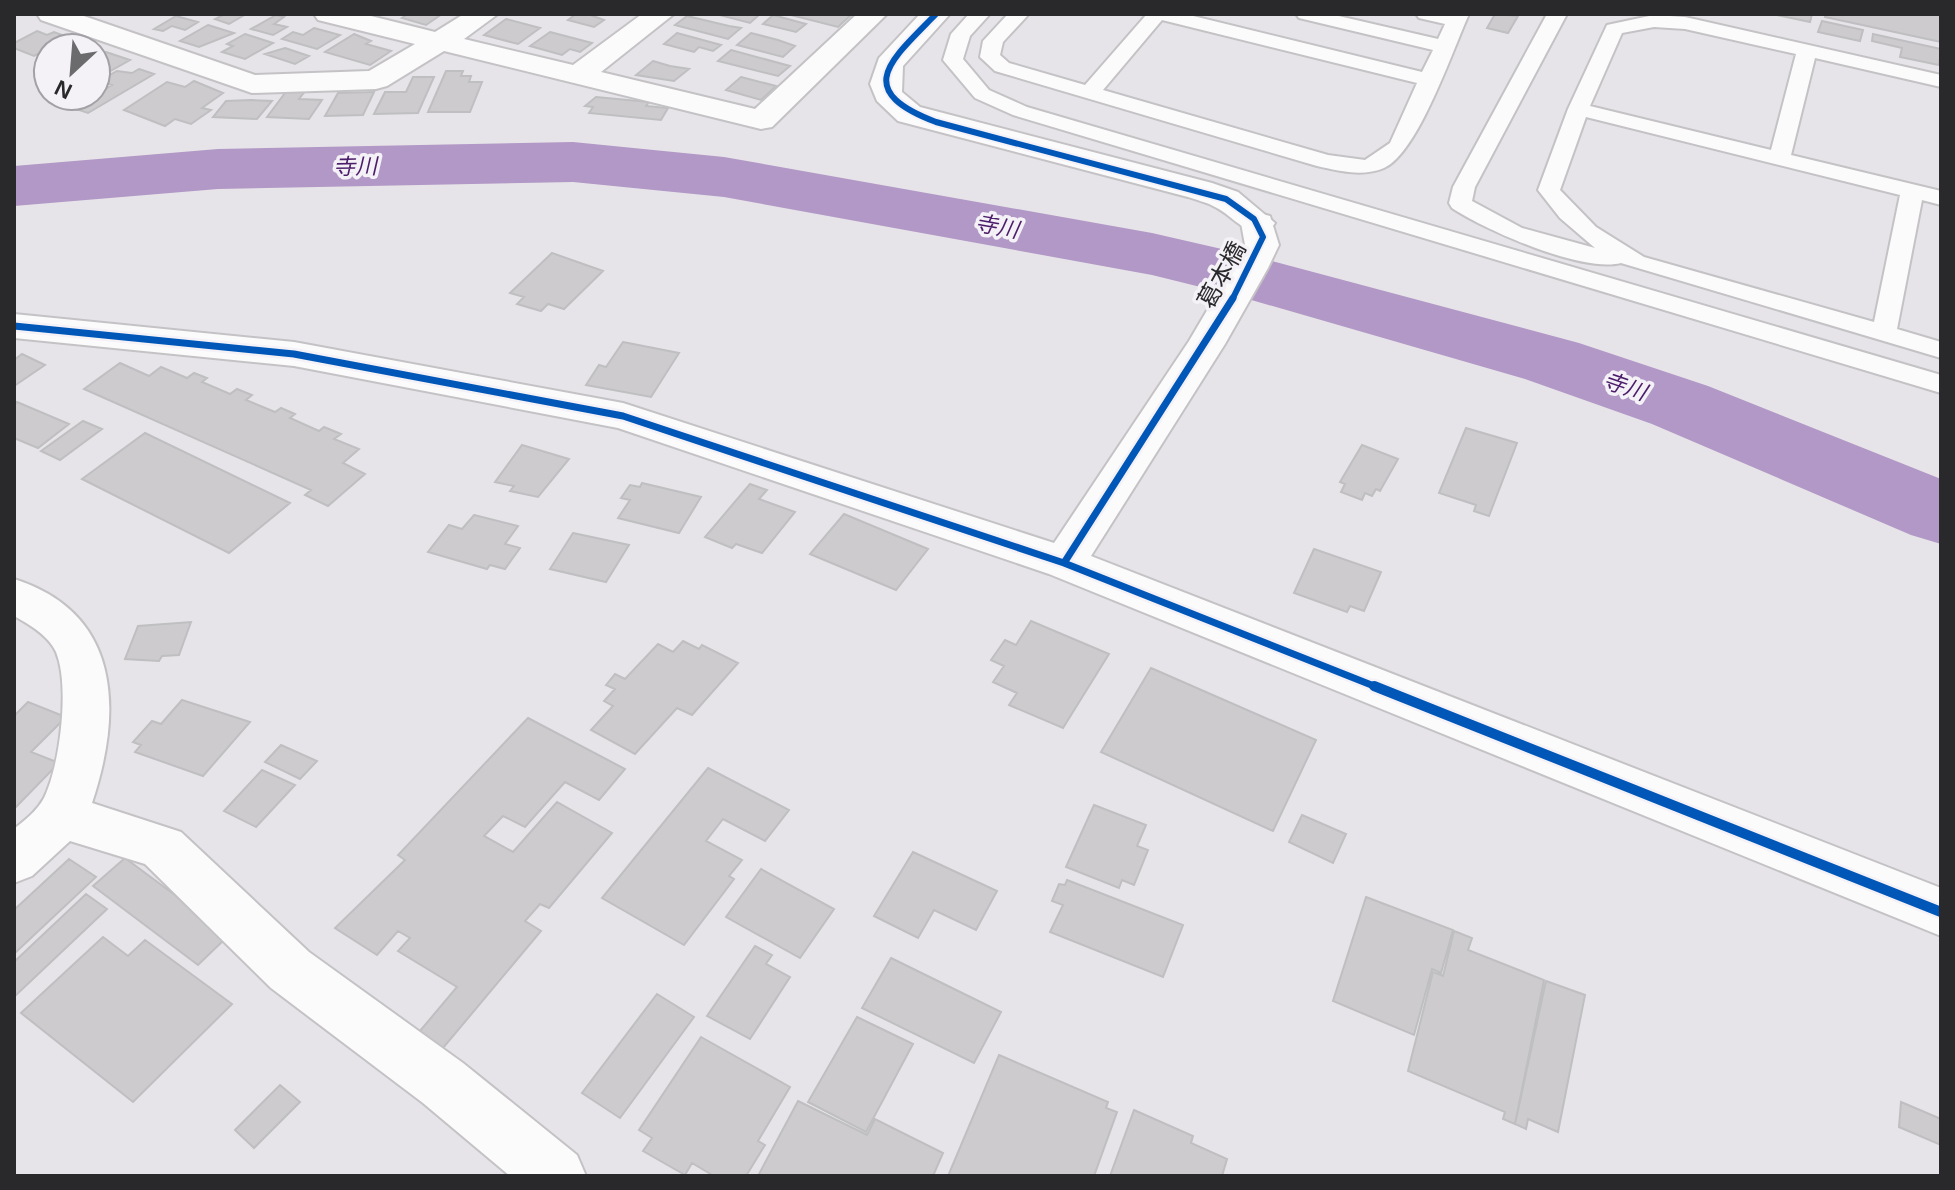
<svg xmlns="http://www.w3.org/2000/svg" width="1955" height="1190" font-family="Arial,'Noto Sans JP',sans-serif">
	<style>
		.lines { fill: none; stroke-linecap: round; stroke-linejoin: round }
		.river { fill: #b298c6; fill-rule: evenodd }
		.building { fill: #cdcbce; stroke: #bfbec0; stroke-width: 2 }
		.lane-casing { stroke: #c4c2c5; stroke-width: 4 }
		.street-casing { stroke: #c4c2c5; stroke-width: 4 }
		.secondary-casing { stroke: #c4c2c5; stroke-width: 4 }
		.lane { fill: #fbfbfc; fill-rule: evenodd }
		.street { fill: #fbfbfc; fill-rule: evenodd }
		.secondary { fill: #fbfbfc; fill-rule: evenodd }
		.cycleway-far2-casing { stroke: #f4f1f7; stroke-width: 10 }
		.cycleway-far1-casing { stroke: #f4f1f7; stroke-width: 12 }
		.cycleway-casing { stroke: #f4f1f7; stroke-width: 15 }
		.cycleway-far2 { stroke: #0057b8; stroke-width: 6 }
		.cycleway-far1 { stroke: #0057b8; stroke-width: 7 }
		.cycleway { stroke: #0057b8; stroke-width: 10 }
		.labels { text-anchor: middle; stroke-width: 7; stroke-linejoin: round; paint-order: stroke }
		.far-water-label { font-size: 22px; font-style: italic; fill: #4c1d6a; stroke: #f4f1f7 }
		.street-label { font-size: 24px; fill: #29282a; stroke: #f4f1f7 }
	</style>
	<rect width="100%" height="100%" fill="#e6e4e8"/>
	<g class="lines">
		<path class="river" d="M573,142L724,157L1152,233L1261,258L1579,343L1708,386L1941,479V544L1911,535L1652,424L1525,379L1241,297L1152,275L724,197L573,182L218,189L14,206V166L218,149Z"/>
	</g>
	<path class="building" d="M225,14H246L229,24L215,19Z
		M408,14H442L426,25L402,18Z
		M576,14H596L593,16L604,20L594,27L568,20Z
		M716,14H760L750,23Z
		M787,14H852L838,27Z
		M1495,14L1518,16L1508,33L1487,28Z
		M1772,14H1812L1810,22Z
		M1826,14H1941V42L1825,17Z
		M276,15L284,17L274,24L287,27L273,35L251,29Z
		M773,15L806,24L796,32L763,24Z
		M176,16L198,22L185,30L172,26L163,31L154,29Z
		M687,16L729,26L741,28L728,39L675,25Z
		M506,19L540,28L518,44L484,35Z
		M1822,21L1863,30L1860,41L1818,32Z
		M208,25L234,33L199,47L180,41Z
		M314,28L340,35L317,49L282,39L293,32L303,35Z
		M37,31L47,35L54,32L70,38L34,56L14,48V43Z
		M550,32L592,43L580,52L570,49L562,55L530,46Z
		M677,33L721,45L713,51L699,47L694,52L664,44Z
		M751,33L778,40L795,46L783,57L737,45Z
		M245,34L273,43L245,59L222,52L233,46L227,44Z
		M354,34L371,41L366,44L391,51L370,65L325,52Z
		M1873,34L1941,49L1939,65L1900,57L1902,48L1872,41Z
		M285,48L309,56L295,64L265,54Z
		M731,50L790,66L778,76L718,61Z
		M106,52L130,60L96,79V57Z
		M653,61L670,66L689,69L674,81L636,75Z
		M139,69L154,74L88,113L73,108L112,85L99,81L117,71L132,73Z
		M446,71H463L461,76H471L469,82H482L470,112H428Z
		M413,77H434L418,113L374,114L385,92H406Z
		M741,77L776,86L761,100L726,90Z
		M194,81L223,93L202,108L211,110L191,124L175,119L165,126L124,110L167,82L185,87Z
		M288,89L306,90L299,99L322,100L309,119L267,117Z
		M374,92L363,115L325,116L338,93Z
		M596,97L649,102L646,106L668,108L661,120L589,113L593,107L585,106Z
		M251,100L272,101L257,119L213,117L226,101Z
		M552,253L603,271L564,309L548,304L541,311L517,304L524,297L510,293Z
		M623,342L679,353L651,397L586,385L599,365L606,367Z
		M22,354L45,365L14,386V360Z
		M120,363L149,376L161,367L187,378L194,373L207,378L202,382L230,394L237,389L252,395L246,400L275,412L281,408L295,414L290,418L319,431L324,427L341,434L334,439L359,449L343,463L365,474L328,506L305,495L311,490L84,389Z
		M17,402L69,424L38,448L14,438V405Z
		M83,421L102,429L60,460L41,451Z
		M1466,428L1517,443L1489,516L1474,511L1476,505L1439,493Z
		M145,433L290,503L229,553L82,479Z
		M522,445L569,459L538,497L510,491L514,486L495,482Z
		M1362,445L1398,459L1380,491L1376,489L1372,496L1365,493L1362,500L1341,492L1345,484L1340,482Z
		M642,483L701,497L679,533L618,518L630,500L621,498L630,485L640,487Z
		M750,484L767,490L759,499L795,512L762,553L736,544L732,548L705,537Z
		M844,514L928,549L896,590L810,554Z
		M474,515L518,526L505,544L520,548L505,569L490,565L487,569L428,552L449,525L462,529Z
		M573,533L629,545L606,582L550,569Z
		M1314,549L1381,572L1364,611L1350,606L1347,612L1294,593Z
		M1031,621L1109,654L1063,728L1009,705L1017,693L993,682L1004,666L991,660L1005,640L1016,645Z
		M191,622L179,655L162,656L159,661L125,659L138,626Z
		M683,641L699,649L702,645L738,663L692,715L677,708L635,754L591,730L613,706L604,701L615,689L606,685L615,674L625,679L658,644L673,652Z
		M1151,668L1316,740L1273,831L1101,752Z
		M182,700L250,722L203,776L135,752L141,745L133,742L152,721L161,724Z
		M28,702L66,717L31,752L59,763L14,809V716Z
		M528,718L625,769L599,800L565,782L525,827L503,816L484,836L513,852L557,802L612,833L549,908L540,904L525,921L541,931L438,1054L414,1038L457,987L398,951L410,938L398,931L377,955L335,928L405,860L398,855Z
		M281,745L317,761L300,779L265,762Z
		M708,768L789,810L765,841L723,819L706,841L742,860L729,876L734,879L684,945L602,898Z
		M262,770L295,785L256,827L224,811Z
		M1094,805L1146,825L1137,846L1148,850L1134,885L1122,880L1119,888L1066,867Z
		M1302,815L1346,834L1333,863L1289,842Z
		M913,852L997,891L976,930L934,910L918,938L874,916Z
		M125,858L229,935L198,965L93,886Z
		M69,859L96,877L14,954V910Z
		M761,869L834,909L800,958L726,917Z
		M1067,880L1183,925L1163,977L1050,932L1063,905L1052,901L1059,884L1065,885Z
		M86,894L107,909L14,997V962Z
		M1366,897L1453,930L1441,973L1432,969L1414,1035L1333,1001Z
		M1454,931L1472,938L1468,950L1544,980L1515,1124L1503,1119L1505,1112L1408,1071L1433,972L1443,976Z
		M103,937L128,956L145,940L232,1004L133,1102L21,1013Z
		M755,946L772,955L766,964L790,977L750,1039L707,1016Z
		M891,958L1001,1012L974,1063L862,1008Z
		M1546,981L1585,995L1558,1132L1528,1119L1526,1129L1515,1124Z
		M657,994L694,1017L620,1118L582,1093Z
		M857,1017L913,1044L866,1132L808,1102Z
		M701,1037L790,1087L758,1141L765,1145L746,1176H714L692,1163L685,1175L643,1151L652,1138L639,1130Z
		M999,1055L1108,1102L1106,1108L1117,1112L1094,1176H948Z
		M280,1085L300,1102L254,1148L235,1130Z
		M798,1101L867,1135L875,1119L943,1153L933,1176H758Z
		M1901,1102L1941,1119V1145L1899,1127Z
		M1134,1110L1193,1136L1191,1143L1227,1159L1222,1176H1110Z"/>
	<g class="lines">
		<g class="lane-casing">
			<path id="lane" d="M969,14H990L970,36L963,59L989,90L1027,107L1941,375V393L1013,115L975,98L943,60L951,34Z
				M1008,14H1029L1003,42L1000,55L1009,63L1085,85L1147,14H1185L1422,72L1433,50L1299,18L1296,14H1330L1438,39L1445,24L1419,18L1416,14H1469C1453,49 1418,153 1384,168C1363,177 1339,171 1317,166L995,71L980,57L983,41ZM1162,20L1417,83L1390,143L1365,160L1328,155L1103,90Z
				M1547,14H1567L1475,187L1472,201L1522,228L1595,248L1560,218L1538,190L1568,109L1607,25L1654,15L1685,17L1941,75V87L1815,58L1791,155L1941,191V205L1922,200L1897,329L1941,342V358L1621,263C1582,273 1485,230 1452,208L1449,203L1453,187ZM1654,27L1685,29L1796,54L1771,150L1590,106L1622,33ZM1586,117L1900,195L1874,322L1644,257L1596,227L1560,190Z"/>
		</g>
		<g class="street-casing">
			<path id="street" d="M37,14H78L255,75L369,71L415,44L318,20L314,14H363L435,32L464,14H498L464,39L573,65L642,14H674L601,72L755,109L857,14H887L772,127L761,129L444,51L387,86L376,89L252,93L41,20Z
				M920,14H950L903,66L902,92L920,107L1212,183L1238,192L1275,223L1270,230C1243,237 1235,216 1213,206C1206,202 1196,200 1188,197L898,121L877,101L870,84L879,58Z
				M14,579C121,613 123,710 92,803L181,832L309,952L463,1063L577,1155L586,1176H510L423,1103L271,988L145,864L70,841L32,876L14,883V829C25,820 37,811 44,798C60,765 70,686 56,652C49,636 29,624 14,616Z"/>
		</g>
		<g class="secondary-casing">
			<path id="secondary" d="M1258,213L1270,216L1279,245L1268,268L1225,344L1091,556L1941,888V936L1049,574L618,428L294,366L14,338V314L294,342L623,403L1054,543L1189,341L1232,268L1245,245L1241,223L1246,216Z"/>
		</g>
		<use href="#lane" class="lane"/>
		<use href="#street" class="street"/>
		<use href="#secondary" class="secondary"/>
		<g class="cycleway-far2-casing">
			<path id="cycleway-far2" d="M936,14C890,61 852,90 936,122L1226,199L1254,219L1263,237L1232,300"/>
		</g>
		<g class="cycleway-far1-casing">
			<path id="cycleway-far1" d="M14,326L294,354L623,416L1064,563L1379,688
				M1064,563L1233,298"/>
		</g>
		<g class="cycleway-casing">
			<path id="cycleway" d="M1374,686L1941,912"/>
		</g>
		<use href="#cycleway-far2" class="cycleway-far2"/>
		<use href="#cycleway-far1" class="cycleway-far1"/>
		<use href="#cycleway" class="cycleway"/>
	</g>
	<g class="labels">
		<g class="far-water-label">
			<text transform="translate(355 166) rotate(-1)" y="8">寺川</text>
			<text transform="translate(997 226) rotate(10)" y="8">寺川</text>
			<text transform="translate(1625 386) rotate(19)" y="8">寺川</text>
		</g>
		<g class="street-label">
			<text transform="translate(1222 275) rotate(-61)" y="8">葛本橋</text>
		</g>
	</g>
	<rect width="1955" height="1190" fill="none" stroke="#29282a" stroke-width="32"/>
	<g transform="translate(72 72) rotate(206)"><circle r="38" fill="#f4f1f7" stroke="#a3a1a5" stroke-width="2"/>
	<path d="M0-6L14 30L0 20L-14 30Z" fill="#6b6a6c"/>
	<text y="-12" font-size="22" font-weight="bold" text-anchor="middle" fill="#29282a">N</text>
	</g>
</svg>
